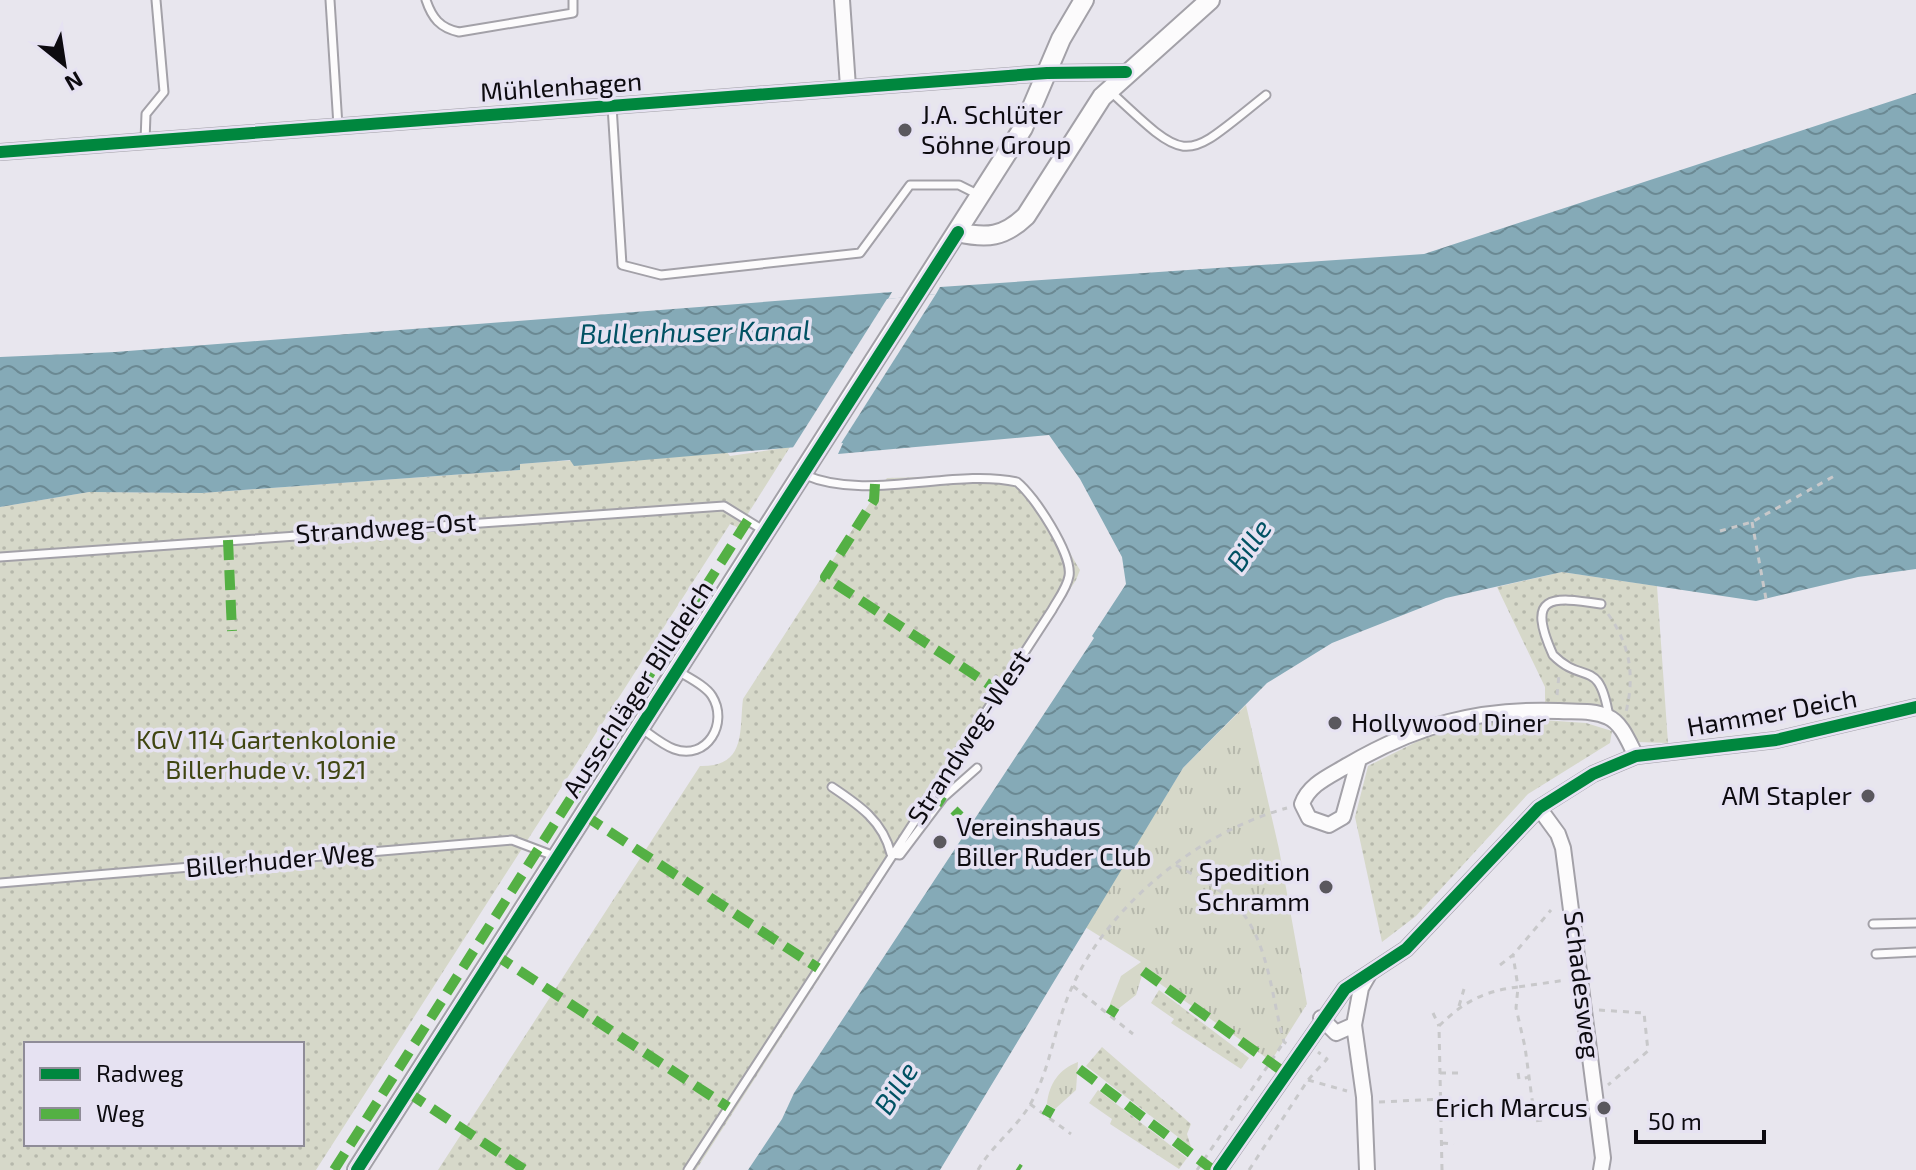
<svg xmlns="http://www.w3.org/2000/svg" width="1916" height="1170" font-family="'Exo 2',sans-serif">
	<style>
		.grass { fill: url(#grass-dots); fill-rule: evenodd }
		.park { fill: url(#park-tufts) }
		.water { fill: url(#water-waves) }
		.pier { fill: #e8e6ee }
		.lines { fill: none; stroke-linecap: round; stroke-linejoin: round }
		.service-casing { stroke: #a3a1a8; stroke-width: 11 }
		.minor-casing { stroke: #a3a1a8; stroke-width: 18 }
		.tertiary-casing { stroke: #a3a1a8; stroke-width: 22 }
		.path { stroke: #c8c8ca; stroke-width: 3; stroke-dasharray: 6 6; stroke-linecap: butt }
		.service { stroke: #fcfbfc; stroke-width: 7 }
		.minor { stroke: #fcfbfc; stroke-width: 14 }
		.tertiary { stroke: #fcfbfc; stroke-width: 18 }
		.quiet { stroke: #54b044; stroke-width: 10; stroke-dasharray: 20 10; stroke-linecap: butt }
		.cycleway-casing { stroke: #e6e2f2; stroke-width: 17 }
		.cycleway { stroke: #00873e; stroke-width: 12 }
		.poi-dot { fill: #5a585e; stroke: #e6e2f2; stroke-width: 3 }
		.labels { text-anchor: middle; stroke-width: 7; stroke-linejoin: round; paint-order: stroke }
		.street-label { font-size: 26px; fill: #0d0b10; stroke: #e6e2f2 }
		.poi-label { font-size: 26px; fill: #0d0b10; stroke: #e6e2f2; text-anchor: start }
		.park-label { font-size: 26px; fill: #404612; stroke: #e6e2f2 }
		.water-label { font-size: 28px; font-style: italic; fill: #015163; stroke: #e6e2f2 }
	</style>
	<defs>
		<pattern id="grass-dots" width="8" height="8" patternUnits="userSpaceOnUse" patternTransform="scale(2)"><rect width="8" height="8" fill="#d6d8c9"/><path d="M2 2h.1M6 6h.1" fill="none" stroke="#b6b8ac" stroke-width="1.8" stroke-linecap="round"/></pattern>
		<pattern id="park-tufts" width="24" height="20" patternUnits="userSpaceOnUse" patternTransform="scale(2)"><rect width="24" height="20" fill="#d6d8c9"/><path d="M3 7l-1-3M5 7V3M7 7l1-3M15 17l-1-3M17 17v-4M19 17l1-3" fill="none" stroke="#b6b8ac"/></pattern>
		<pattern id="water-waves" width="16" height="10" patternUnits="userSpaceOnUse" patternTransform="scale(2)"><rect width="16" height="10" fill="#85aab7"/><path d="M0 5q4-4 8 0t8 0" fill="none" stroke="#6b8993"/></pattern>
	</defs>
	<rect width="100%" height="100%" fill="#e8e6ee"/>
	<path class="grass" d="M790,447L739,528L730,524L316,1170H0V507L89,492L202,493L520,470L519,464C589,458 657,458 726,451L730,456ZM26,1044H302V1144H26Z
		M1007,475C1038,479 1063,544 1080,570L1076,580L696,1170H438L700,766C747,767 739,730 743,699L880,487L887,478Z
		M1562,572L1657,586L1668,743L1637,742L1623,717L1589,705H1545V687L1497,587Z
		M1515,718L1586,723L1612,731L1610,743L1528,794L1416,916L1382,942L1355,817L1368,766L1436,732Z
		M1159,990L1249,1058L1241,1069L1171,1023L1174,1019L1151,1003Z
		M1102,1047L1191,1124L1187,1134L1191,1147L1086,1066Z
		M1098,1090L1187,1158L1179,1169L1110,1124L1112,1119L1089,1103Z"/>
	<path class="park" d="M1246,705L1279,849L1307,1004L1271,1061L1143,972L1136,995L1118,1009L1110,1004L1121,976L1141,962L1085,927L1183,768Z
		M1078,1062L1076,1090L1055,1109L1047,1104C1049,1084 1059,1069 1078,1062Z"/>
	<path class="water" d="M1916,93V569L1858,577L1756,601L1562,572L1446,598L1332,643L1267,683L1183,768L940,1170H748L782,1119L794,1093L1094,638L1092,636L1126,584L1122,557L1080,479L1049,435L838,454L843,443L574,466L570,460L520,464V470L202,493L89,492L0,507V357L115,352L892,292L888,299L936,294L940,287L1424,254Z"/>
	<path class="pier" d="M936,294L840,445L792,449L887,299Z"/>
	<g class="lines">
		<g class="service-casing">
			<path id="service" d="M330,0L338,126
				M426,0C432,18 440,28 459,32L573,13V0
				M1111,92C1191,167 1183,161 1266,95
				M612,106L622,265L661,275L860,253L910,185H959L977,194
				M145,141L146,114L164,92L156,0
				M0,557L724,506L763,530
				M1601,604C1550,596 1526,595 1553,655C1584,686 1599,656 1609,717
				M641,728C651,735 663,745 674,749C707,761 729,723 712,696C705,685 687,677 676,670
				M832,787C859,805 883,821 891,854L900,855L943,798L977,768
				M0,883L512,840L557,857
				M1873,924L1916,923
				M1876,954L1916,952
				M688,1170L1052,610C1058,599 1067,588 1069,576C1073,555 1034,495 1017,482C954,468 867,502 805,475"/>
		</g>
		<g class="minor-casing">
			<path id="minor" d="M842,0L848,87
				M0,152L1047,73L1126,72
				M1359,759L1343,817L1329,825L1309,818L1302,804C1309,784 1330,776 1348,765C1417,725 1478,708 1559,711C1575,712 1593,710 1608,717C1622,723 1629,743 1636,756
				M1539,808L1558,834L1563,848L1603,1158L1601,1170
				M1321,1018L1336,1033L1354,1025
				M1219,1170L1345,989L1406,949L1539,808L1593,774L1636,756L1776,740L1916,707
				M1367,1170L1364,1097L1354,1025L1361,988L1369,974"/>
		</g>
		<g class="tertiary-casing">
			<path id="tertiary" d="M958,232C987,239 1004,237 1026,216L1102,97L1210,0
				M357,1170L1023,128L1061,39L1084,0"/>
		</g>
		<path class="path" d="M1752,522L1766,599
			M1720,531L1752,522L1836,475
			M1608,614C1630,645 1635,675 1626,712
			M1557,695L1559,675
			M1176,865C1195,876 1218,887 1234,903C1269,938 1271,996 1284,1042L1289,1045
			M1500,965L1513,955L1551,910
			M1073,986L1133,1034
			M1459,1006L1464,989
			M1599,1010L1644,1013L1648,1051L1608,1085
			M1433,1013L1439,1026
			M1440,1073H1458
			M1518,1073L1519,1079L1530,1077
			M1308,1080L1347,1091
			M1379,1102L1441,1099L1451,1103
			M1030,1104L1071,1134
			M1542,1120L1535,1121L1525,1047L1516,1008L1518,987L1566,980
			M1442,1143L1454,1144
			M978,1170C992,1145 1017,1128 1031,1103C1050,1068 1053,1035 1067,999C1102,909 1196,833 1287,808
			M1197,1170L1284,1042
			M1249,1170L1308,1080L1327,1059L1318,1052
			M1442,1170L1439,1026C1463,1002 1484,991 1518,987L1513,955"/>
		<use href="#service" class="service"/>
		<use href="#minor" class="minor"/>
		<use href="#tertiary" class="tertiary"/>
		<path class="quiet" d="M875,484L874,500L825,577L999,691
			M228,540L232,631
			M941,801L944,803
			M954,810L960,816
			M584,815L818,968
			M494,954L728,1107
			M1143,971L1285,1073
			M1110,1015L1115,1007
			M1079,1069L1213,1170
			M407,1092L525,1170
			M1046,1116L1051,1107
			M1017,1168L1020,1170
			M334,1170L748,520"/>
		<g class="cycleway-casing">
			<path id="cycleway" d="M0,152L1047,73L1126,72
				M357,1170L958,232
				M1219,1170L1345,989L1406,949L1539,808L1593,774L1636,756L1776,740L1916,707"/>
		</g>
		<use href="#cycleway" class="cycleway"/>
	</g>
	<g class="poi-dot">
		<circle cx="905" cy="130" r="8"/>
		<circle cx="1335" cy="723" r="8"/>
		<circle cx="1868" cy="796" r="8"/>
		<circle cx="940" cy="842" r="8"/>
		<circle cx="1326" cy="887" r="8"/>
		<circle cx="1604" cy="1108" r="8"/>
	</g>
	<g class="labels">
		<g class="street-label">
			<text transform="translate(561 87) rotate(-4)" y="9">Mühlenhagen</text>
			<text transform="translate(386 528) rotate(-4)" y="9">Strandweg-Ost</text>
			<text transform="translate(638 689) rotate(-57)" y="9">Ausschläger Billdeich</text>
			<text transform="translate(1772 713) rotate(-10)" y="9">Hammer Deich</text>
			<text transform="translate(969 737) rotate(-57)" y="9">Strandweg-West</text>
			<text transform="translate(280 860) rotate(-5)" y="9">Billerhuder Weg</text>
			<text transform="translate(1582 985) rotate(83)" y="9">Schadesweg</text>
		</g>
		<g class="poi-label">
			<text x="921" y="124">J.A. Schlüter<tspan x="921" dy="30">Söhne Group</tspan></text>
			<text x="1351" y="732">Hollywood Diner</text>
			<text x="1852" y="805" text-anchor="end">AM Stapler</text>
			<text x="956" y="836">Vereinshaus<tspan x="956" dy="30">Biller Ruder Club</tspan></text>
			<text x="1310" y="881" text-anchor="end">Spedition<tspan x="1310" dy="30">Schramm</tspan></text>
			<text x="1588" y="1117" text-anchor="end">Erich Marcus</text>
		</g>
		<g class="park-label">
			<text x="266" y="749">KGV 114 Gartenkolonie<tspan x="266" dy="30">Billerhude v. 1921</tspan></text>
		</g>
		<g class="water-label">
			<text transform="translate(695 332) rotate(-1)" y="10">Bullenhuser Kanal</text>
			<text transform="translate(1249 545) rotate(-55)" y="10">Bille</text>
			<text transform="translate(896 1088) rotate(-57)" y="10">Bille</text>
		</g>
	</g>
	<rect x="24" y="1042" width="280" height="104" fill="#e6e2f2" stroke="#8f8c98" stroke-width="2"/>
	<rect x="40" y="1068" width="40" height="12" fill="#00873e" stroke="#8f8c98" stroke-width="2"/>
	<text x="96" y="1082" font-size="24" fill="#0d0b10">Radweg</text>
	<rect x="40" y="1108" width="40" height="12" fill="#54b044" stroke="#8f8c98" stroke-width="2"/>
	<text x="96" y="1122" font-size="24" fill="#0d0b10">Weg</text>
	<g transform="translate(64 64) rotate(150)" stroke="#e6e2f2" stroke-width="6" paint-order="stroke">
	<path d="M0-6L14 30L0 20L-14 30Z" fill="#0d0b10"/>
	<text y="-12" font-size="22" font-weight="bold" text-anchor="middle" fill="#0d0b10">N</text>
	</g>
	<path d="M1636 1130v12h128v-12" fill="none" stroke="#0d0b10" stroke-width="4"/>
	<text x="1648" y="1130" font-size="24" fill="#0d0b10" stroke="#e6e2f2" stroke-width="6" paint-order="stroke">50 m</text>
</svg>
